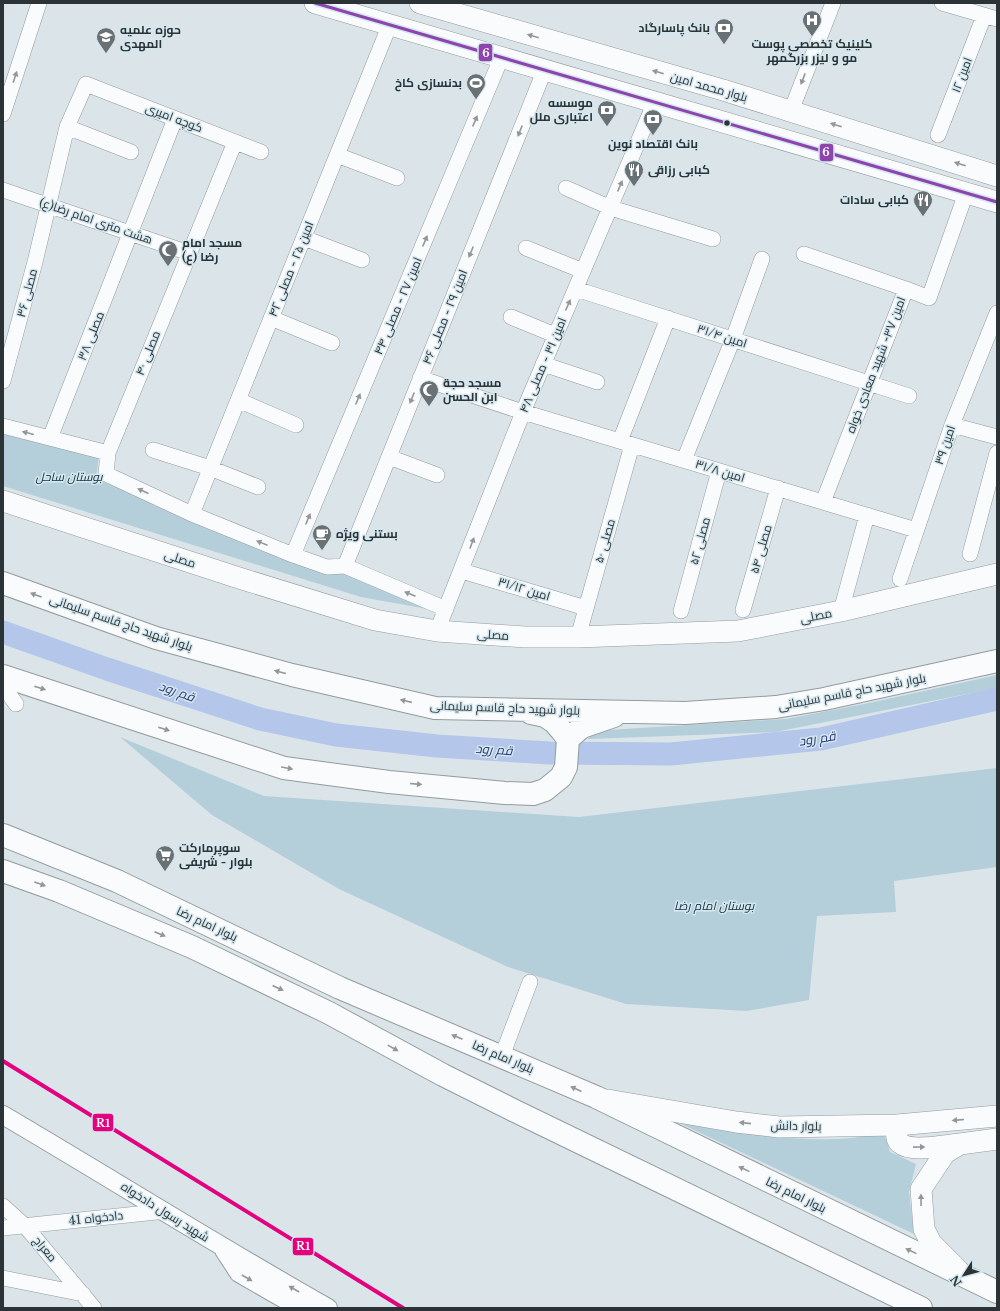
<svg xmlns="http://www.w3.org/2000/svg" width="1000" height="1311" font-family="'Libre Baskerville',Cairo,serif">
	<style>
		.green { fill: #b4cfda }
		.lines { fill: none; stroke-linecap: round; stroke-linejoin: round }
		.river { stroke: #b4c6e9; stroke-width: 23 }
		.minor-casing { stroke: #949b9e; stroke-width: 16 }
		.tertiary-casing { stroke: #949b9e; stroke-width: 20 }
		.secondary-casing { stroke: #949b9e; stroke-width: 22 }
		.primary-casing { stroke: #949b9e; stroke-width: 24 }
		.minor { stroke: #fafbfc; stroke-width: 15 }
		.tertiary { stroke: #fafbfc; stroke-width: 18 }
		.secondary { stroke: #fafbfc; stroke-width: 21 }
		.primary { stroke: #fafbfc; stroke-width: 22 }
		.bus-1-casing { stroke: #d5e7ef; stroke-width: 6 }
		.bus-1 { stroke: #8e44ad; stroke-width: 3 }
		.rail-1-casing { stroke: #d5e7ef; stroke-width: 7 }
		.rail-1 { stroke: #e5007d; stroke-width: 4 }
		.oneway { fill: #939799 }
		.bus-dot { fill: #2c3336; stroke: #d5e7ef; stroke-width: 1.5 }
		.labels { text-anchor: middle; stroke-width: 3; stroke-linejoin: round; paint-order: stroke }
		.poi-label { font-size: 12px; font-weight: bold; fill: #2c3336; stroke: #d5e7ef; text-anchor: start }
		.street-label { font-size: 12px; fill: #2c3336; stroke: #d5e7ef }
		.park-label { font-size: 12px; font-style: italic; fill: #11303b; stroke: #d5e7ef }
		.water-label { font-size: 13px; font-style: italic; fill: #263974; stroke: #d5e7ef }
		.line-badge { stroke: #d5e7ef; stroke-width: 1.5 }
		.badge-label { font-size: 11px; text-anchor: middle; font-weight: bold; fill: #fff }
	</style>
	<rect width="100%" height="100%" fill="#dbe5e9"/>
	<path class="green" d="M3,434L99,455L96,479L285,557L331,574L349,573L433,610L361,597L3,486Z
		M997,675V688L775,732L588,739L592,731L786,719L869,703Z
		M120,737L264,796L579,817L997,768V867L894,881L896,912L817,916L809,1000L747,1011L626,1004L508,967L339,889L212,815Z
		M673,1120C727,1131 781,1141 836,1139C852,1139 868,1135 884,1133L890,1152L916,1164L909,1192L914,1234Z"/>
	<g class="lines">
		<path class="river" d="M3,632L107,669L260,719L336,735L437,746L550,753L671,754L821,739L997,699"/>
		<g class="minor-casing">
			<path id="minor" d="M942,3L997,19
				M791,111L833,3
				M3,114L39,3
				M67,127L131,152
				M938,135L984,16
				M337,155L397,178
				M566,188L611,208L713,239
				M3,190L189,253
				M304,238L362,260
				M526,248L583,271
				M804,254L906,289
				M576,289L909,396
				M511,317L555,335
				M271,318L332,343
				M543,364L597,382
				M420,378L523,412L916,530
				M3,381L35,262L67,127L86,84L261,152
				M238,400L296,425
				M952,425L997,437
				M3,426L108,453L106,474L192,514L293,555L327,567L345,566L446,609
				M50,438L175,119
				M620,441L668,318
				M153,450L210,468L258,487
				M108,453L235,142
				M389,457L437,475
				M684,460L733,339L762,259
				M823,502L906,289L929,298L966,193
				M192,514L390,24
				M970,554L997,453
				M293,555L502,56
				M345,566L545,69
				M462,571L586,608
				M900,579L952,425L997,313
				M743,610L778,488
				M681,611L719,471
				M841,611L867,515
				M437,631L523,412L655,102
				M578,637L632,445
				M3,686L16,704
				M502,1056L530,982
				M3,1206L25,1226L94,1308
				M3,1228L166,1211
				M3,1278L83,1294"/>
		</g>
		<g class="tertiary-casing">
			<path id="tertiary" d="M3,1115C112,1179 218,1246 328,1308
				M224,1250L239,1273L300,1308"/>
		</g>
		<g class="secondary-casing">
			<path id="secondary" d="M315,3L997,202
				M420,3L723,90L997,176
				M3,501L239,578L375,620L437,631L525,637H578L738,631L841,611L997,574
				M608,1100L736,1122L779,1127L897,1125L997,1116
				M897,1125C897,1131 895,1139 900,1143C911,1153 946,1145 959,1144
				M958,1270L931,1243L924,1229L921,1189L945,1153L960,1144L997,1139"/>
		</g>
		<g class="primary-casing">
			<path id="primary" d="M3,583L156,638L292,675L435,708L685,713L776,707L824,699L997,661
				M3,676L284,768L389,782L505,793L533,794L545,790L561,777L566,767L568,739L561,730L554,722L545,716L531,713
				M568,739L582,727L614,716
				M3,835L117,881L340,988L596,1097L997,1292
				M3,871L59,891L192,947L329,1013L443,1075L515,1111L921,1308"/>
		</g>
		<use href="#minor" class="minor"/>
		<use href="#tertiary" class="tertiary"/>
		<use href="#secondary" class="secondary"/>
		<use href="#primary" class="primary"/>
		<g class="bus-1-casing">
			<path id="bus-1" d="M315,3L997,202"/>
		</g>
		<use href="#bus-1" class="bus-1"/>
		<g class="rail-1-casing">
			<path id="rail-1" d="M3,1061L403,1308"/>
		</g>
		<use href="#rail-1" class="rail-1"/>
	</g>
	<defs><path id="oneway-solid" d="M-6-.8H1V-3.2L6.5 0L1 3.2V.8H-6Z"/></defs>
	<g class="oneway">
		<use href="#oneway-solid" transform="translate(533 36) rotate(-164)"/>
		<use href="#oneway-solid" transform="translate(658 72) rotate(-164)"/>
		<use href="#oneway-solid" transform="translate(15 77) rotate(-72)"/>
		<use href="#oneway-solid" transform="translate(803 79) rotate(111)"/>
		<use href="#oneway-solid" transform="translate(475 121) rotate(-67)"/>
		<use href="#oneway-solid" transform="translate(836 125) rotate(-163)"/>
		<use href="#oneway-solid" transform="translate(520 131) rotate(112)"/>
		<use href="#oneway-solid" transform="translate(960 164) rotate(-162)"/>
		<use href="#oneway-solid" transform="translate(620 186) rotate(-67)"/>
		<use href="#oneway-solid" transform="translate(425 241) rotate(-67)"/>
		<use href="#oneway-solid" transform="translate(471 252) rotate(112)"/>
		<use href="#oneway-solid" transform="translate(568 305) rotate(-66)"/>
		<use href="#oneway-solid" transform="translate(412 398) rotate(112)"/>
		<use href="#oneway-solid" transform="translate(358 399) rotate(-67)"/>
		<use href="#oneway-solid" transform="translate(28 433) rotate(-166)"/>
		<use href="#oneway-solid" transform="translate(143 491) rotate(-155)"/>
		<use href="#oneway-solid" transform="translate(308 519) rotate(-67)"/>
		<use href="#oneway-solid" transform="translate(262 543) rotate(-158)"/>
		<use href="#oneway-solid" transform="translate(472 543) rotate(-69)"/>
		<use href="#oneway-solid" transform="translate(410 594) rotate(-157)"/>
		<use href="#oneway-solid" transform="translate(36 595) rotate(-160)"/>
		<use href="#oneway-solid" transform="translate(280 672) rotate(-165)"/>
		<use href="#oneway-solid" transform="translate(40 688) rotate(18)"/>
		<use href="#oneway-solid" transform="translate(406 701) rotate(-167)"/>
		<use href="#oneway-solid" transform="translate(164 729) rotate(18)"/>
		<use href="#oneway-solid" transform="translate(287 768) rotate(10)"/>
		<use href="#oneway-solid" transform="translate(416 784) rotate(5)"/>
		<use href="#oneway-solid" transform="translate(40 884) rotate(20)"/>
		<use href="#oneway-solid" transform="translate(160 934) rotate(23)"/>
		<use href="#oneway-solid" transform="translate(278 988) rotate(25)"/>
		<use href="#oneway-solid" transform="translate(457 1037) rotate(-157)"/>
		<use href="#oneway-solid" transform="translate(393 1048) rotate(29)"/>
		<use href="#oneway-solid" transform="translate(576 1089) rotate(-156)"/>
		<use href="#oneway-solid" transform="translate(958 1120) rotate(175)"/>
		<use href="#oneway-solid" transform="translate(745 1123) rotate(-174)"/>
		<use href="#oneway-solid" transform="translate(919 1147) rotate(-1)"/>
		<use href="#oneway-solid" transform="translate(744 1169) rotate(-154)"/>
		<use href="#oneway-solid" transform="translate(921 1200) rotate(-91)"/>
		<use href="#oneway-solid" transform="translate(911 1251) rotate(-154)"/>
		<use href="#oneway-solid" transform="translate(247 1278) rotate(30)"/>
		<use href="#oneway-solid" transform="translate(294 1289) rotate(-150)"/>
	</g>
	<defs>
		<g id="hospital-pin" transform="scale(1)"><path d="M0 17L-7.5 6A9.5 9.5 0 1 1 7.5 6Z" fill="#697175" stroke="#d5e7ef"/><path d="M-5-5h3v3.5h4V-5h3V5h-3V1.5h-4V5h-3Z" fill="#fff"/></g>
		<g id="bank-pin" transform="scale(1)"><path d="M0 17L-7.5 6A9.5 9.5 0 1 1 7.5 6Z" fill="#697175" stroke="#d5e7ef"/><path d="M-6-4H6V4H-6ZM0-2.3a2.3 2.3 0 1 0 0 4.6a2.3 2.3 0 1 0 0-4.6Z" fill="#fff"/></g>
		<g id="university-pin" transform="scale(1)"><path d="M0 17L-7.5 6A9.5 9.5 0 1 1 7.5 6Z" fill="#697175" stroke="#d5e7ef"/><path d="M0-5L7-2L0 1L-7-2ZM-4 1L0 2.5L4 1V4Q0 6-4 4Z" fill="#fff"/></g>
		<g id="stadium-pin" transform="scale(1)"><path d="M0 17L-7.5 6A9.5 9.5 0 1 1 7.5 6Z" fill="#697175" stroke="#d5e7ef"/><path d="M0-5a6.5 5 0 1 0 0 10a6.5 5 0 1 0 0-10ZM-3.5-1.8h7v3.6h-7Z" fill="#fff"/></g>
		<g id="restaurant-pin" transform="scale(1)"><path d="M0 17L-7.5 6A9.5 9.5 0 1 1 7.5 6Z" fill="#697175" stroke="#d5e7ef"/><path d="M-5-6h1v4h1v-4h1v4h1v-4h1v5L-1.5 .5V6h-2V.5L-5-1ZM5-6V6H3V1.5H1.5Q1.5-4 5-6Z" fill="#fff"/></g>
		<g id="mosque-pin" transform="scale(1)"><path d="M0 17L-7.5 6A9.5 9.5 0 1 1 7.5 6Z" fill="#697175" stroke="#d5e7ef"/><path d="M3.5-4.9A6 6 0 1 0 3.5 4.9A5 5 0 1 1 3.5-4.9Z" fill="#fff"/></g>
		<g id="cafe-pin" transform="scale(1)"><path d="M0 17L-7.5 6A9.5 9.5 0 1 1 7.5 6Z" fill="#697175" stroke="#d5e7ef"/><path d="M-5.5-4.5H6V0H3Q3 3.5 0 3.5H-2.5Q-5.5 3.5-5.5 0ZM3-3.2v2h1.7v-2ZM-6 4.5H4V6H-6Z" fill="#fff"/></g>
		<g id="supermarket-pin" transform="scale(1)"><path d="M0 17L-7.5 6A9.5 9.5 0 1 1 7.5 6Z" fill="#697175" stroke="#d5e7ef"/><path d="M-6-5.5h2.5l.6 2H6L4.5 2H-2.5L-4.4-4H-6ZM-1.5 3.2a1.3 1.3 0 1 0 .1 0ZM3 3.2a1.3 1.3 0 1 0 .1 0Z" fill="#fff"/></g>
	</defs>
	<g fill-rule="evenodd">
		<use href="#hospital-pin" x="812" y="20"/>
		<use href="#bank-pin" x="724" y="28"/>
		<use href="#university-pin" x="106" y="37"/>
		<use href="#stadium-pin" x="476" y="83"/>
		<use href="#bank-pin" x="607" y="110"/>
		<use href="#bank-pin" x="653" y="119"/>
		<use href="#restaurant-pin" x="634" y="170"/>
		<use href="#restaurant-pin" x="923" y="200"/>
		<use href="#mosque-pin" x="168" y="250"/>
		<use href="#mosque-pin" x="429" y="390"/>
		<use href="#cafe-pin" x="322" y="534"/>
		<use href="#supermarket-pin" x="165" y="855"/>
	</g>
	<circle class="bus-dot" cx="727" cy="123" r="3.5"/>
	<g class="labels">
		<g class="poi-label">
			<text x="710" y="32" text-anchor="end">بانک پاسارگاد</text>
			<text x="120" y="34">حوزه علمیه<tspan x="120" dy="14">المهدی</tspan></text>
			<text x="812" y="48" text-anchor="middle">کلینیک تخصصی پوست<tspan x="812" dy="14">مو و لیزر بزرگمهر</tspan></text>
			<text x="462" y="87" text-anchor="end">بدنسازی کاخ</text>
			<text x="593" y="107" text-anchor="end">موسسه<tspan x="593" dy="14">اعتباری ملل</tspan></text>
			<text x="653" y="148" text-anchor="middle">بانک اقتصاد نوین</text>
			<text x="648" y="174">کبابی رزاقی</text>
			<text x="909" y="204" text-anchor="end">کبابی سادات</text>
			<text x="182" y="247">مسجد امام<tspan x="182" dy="14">رضا (ع)</tspan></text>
			<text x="443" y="387">مسجد حجة<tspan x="443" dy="14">ابن الحسن</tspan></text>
			<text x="336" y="538">بستنی ویژه</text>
			<text x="179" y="852">سوپرمارکت<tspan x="179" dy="14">بلوار - شریفی</tspan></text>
		</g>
		<g class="street-label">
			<text transform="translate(962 75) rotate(-69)" y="4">امین ۱۲</text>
			<text transform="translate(709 87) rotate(16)" y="4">بلوار محمد امین</text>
			<text transform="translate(174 118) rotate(21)" y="4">کوچه امیری</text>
			<text transform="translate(96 221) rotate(19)" y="4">هشت متری امام رضا(ع)</text>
			<text transform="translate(291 269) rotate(-68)" y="4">امین ۲۵ - مصلی ۴۲</text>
			<text transform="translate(27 293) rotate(-75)" y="4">مصلی ۳۶</text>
			<text transform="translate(398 306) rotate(-67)" y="4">امین ۲۷ - مصلی ۴۴</text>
			<text transform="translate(445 317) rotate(-68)" y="4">امین ۲۹ - مصلی ۴۶</text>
			<text transform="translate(91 336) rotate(-68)" y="4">مصلی ۳۸</text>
			<text transform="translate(722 336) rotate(18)" y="4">امین ۳۱/۴</text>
			<text transform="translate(148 353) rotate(-68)" y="4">مصلی ۴۰</text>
			<text transform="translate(543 365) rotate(-67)" y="4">امین ۳۱ - مصلی ۴۸</text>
			<text transform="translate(876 365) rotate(-69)" y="4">امین ۳۷- شهید معادی خواه</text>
			<text transform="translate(945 445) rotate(-71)" y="4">امین ۳۹</text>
			<text transform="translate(720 471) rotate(17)" y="4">امین ۳۱/۸</text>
			<text transform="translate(605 541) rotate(-74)" y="4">مصلی ۵۰</text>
			<text transform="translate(700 541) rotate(-75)" y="4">مصلی ۵۲</text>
			<text transform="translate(761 549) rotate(-74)" y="4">مصلی ۵۴</text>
			<text transform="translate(180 559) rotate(18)" y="4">مصلی</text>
			<text transform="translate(524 589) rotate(17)" y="4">امین ۳۱/۱۲</text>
			<text transform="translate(816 616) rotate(-11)" y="4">مصلی</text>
			<text transform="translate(121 623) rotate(19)" y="4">بلوار شهید حاج قاسم سلیمانی</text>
			<text transform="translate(493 635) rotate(4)" y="4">مصلی</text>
			<text transform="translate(852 692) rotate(-11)" y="4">بلوار شهید حاج قاسم سلیمانی</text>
			<text transform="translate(505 708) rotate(2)" y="4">بلوار شهید حاج قاسم سلیمانی</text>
			<text transform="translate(207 924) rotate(25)" y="4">بلوار امام رضا</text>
			<text transform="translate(503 1057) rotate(23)" y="4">بلوار امام رضا</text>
			<text transform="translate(796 1126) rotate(1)" y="4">بلوار دانش</text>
			<text transform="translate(796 1195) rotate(26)" y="4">بلوار امام رضا</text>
			<text transform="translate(165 1212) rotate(32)" y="4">شهید رسول دادخواه</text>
			<text transform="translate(96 1218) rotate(-6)" y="4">دادخواه 41</text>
			<text transform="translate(45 1249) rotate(50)" y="4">معراج</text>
		</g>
		<g class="park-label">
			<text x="69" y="481">بوستان ساحل</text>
			<text x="714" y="910">بوستان امام رضا</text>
		</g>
		<g class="water-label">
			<text transform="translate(177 691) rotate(19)" y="5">قم رود</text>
			<text transform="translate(817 738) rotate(-9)" y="5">قم رود</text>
			<text transform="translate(494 749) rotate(4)" y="5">قم رود</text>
		</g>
	</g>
	<g class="line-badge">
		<rect x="478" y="43" width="15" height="19" rx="4" fill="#8e44ad"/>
		<rect x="819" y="143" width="15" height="19" rx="4" fill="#8e44ad"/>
		<rect x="92" y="1113" width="22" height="19" rx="4" fill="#e5007d"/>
		<rect x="292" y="1237" width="22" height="19" rx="4" fill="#e5007d"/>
	</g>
	<g class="badge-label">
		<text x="486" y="57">6</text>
		<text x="826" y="156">6</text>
		<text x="103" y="1127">R1</text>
		<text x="303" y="1250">R1</text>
	</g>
	<rect width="1000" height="1311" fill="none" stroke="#2c3336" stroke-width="8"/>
	<g transform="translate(964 1275) rotate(234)" stroke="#d5e7ef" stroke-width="3" paint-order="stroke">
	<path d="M0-3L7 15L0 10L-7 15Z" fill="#2c3336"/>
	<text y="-6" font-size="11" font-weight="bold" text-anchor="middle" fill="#2c3336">N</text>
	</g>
</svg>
